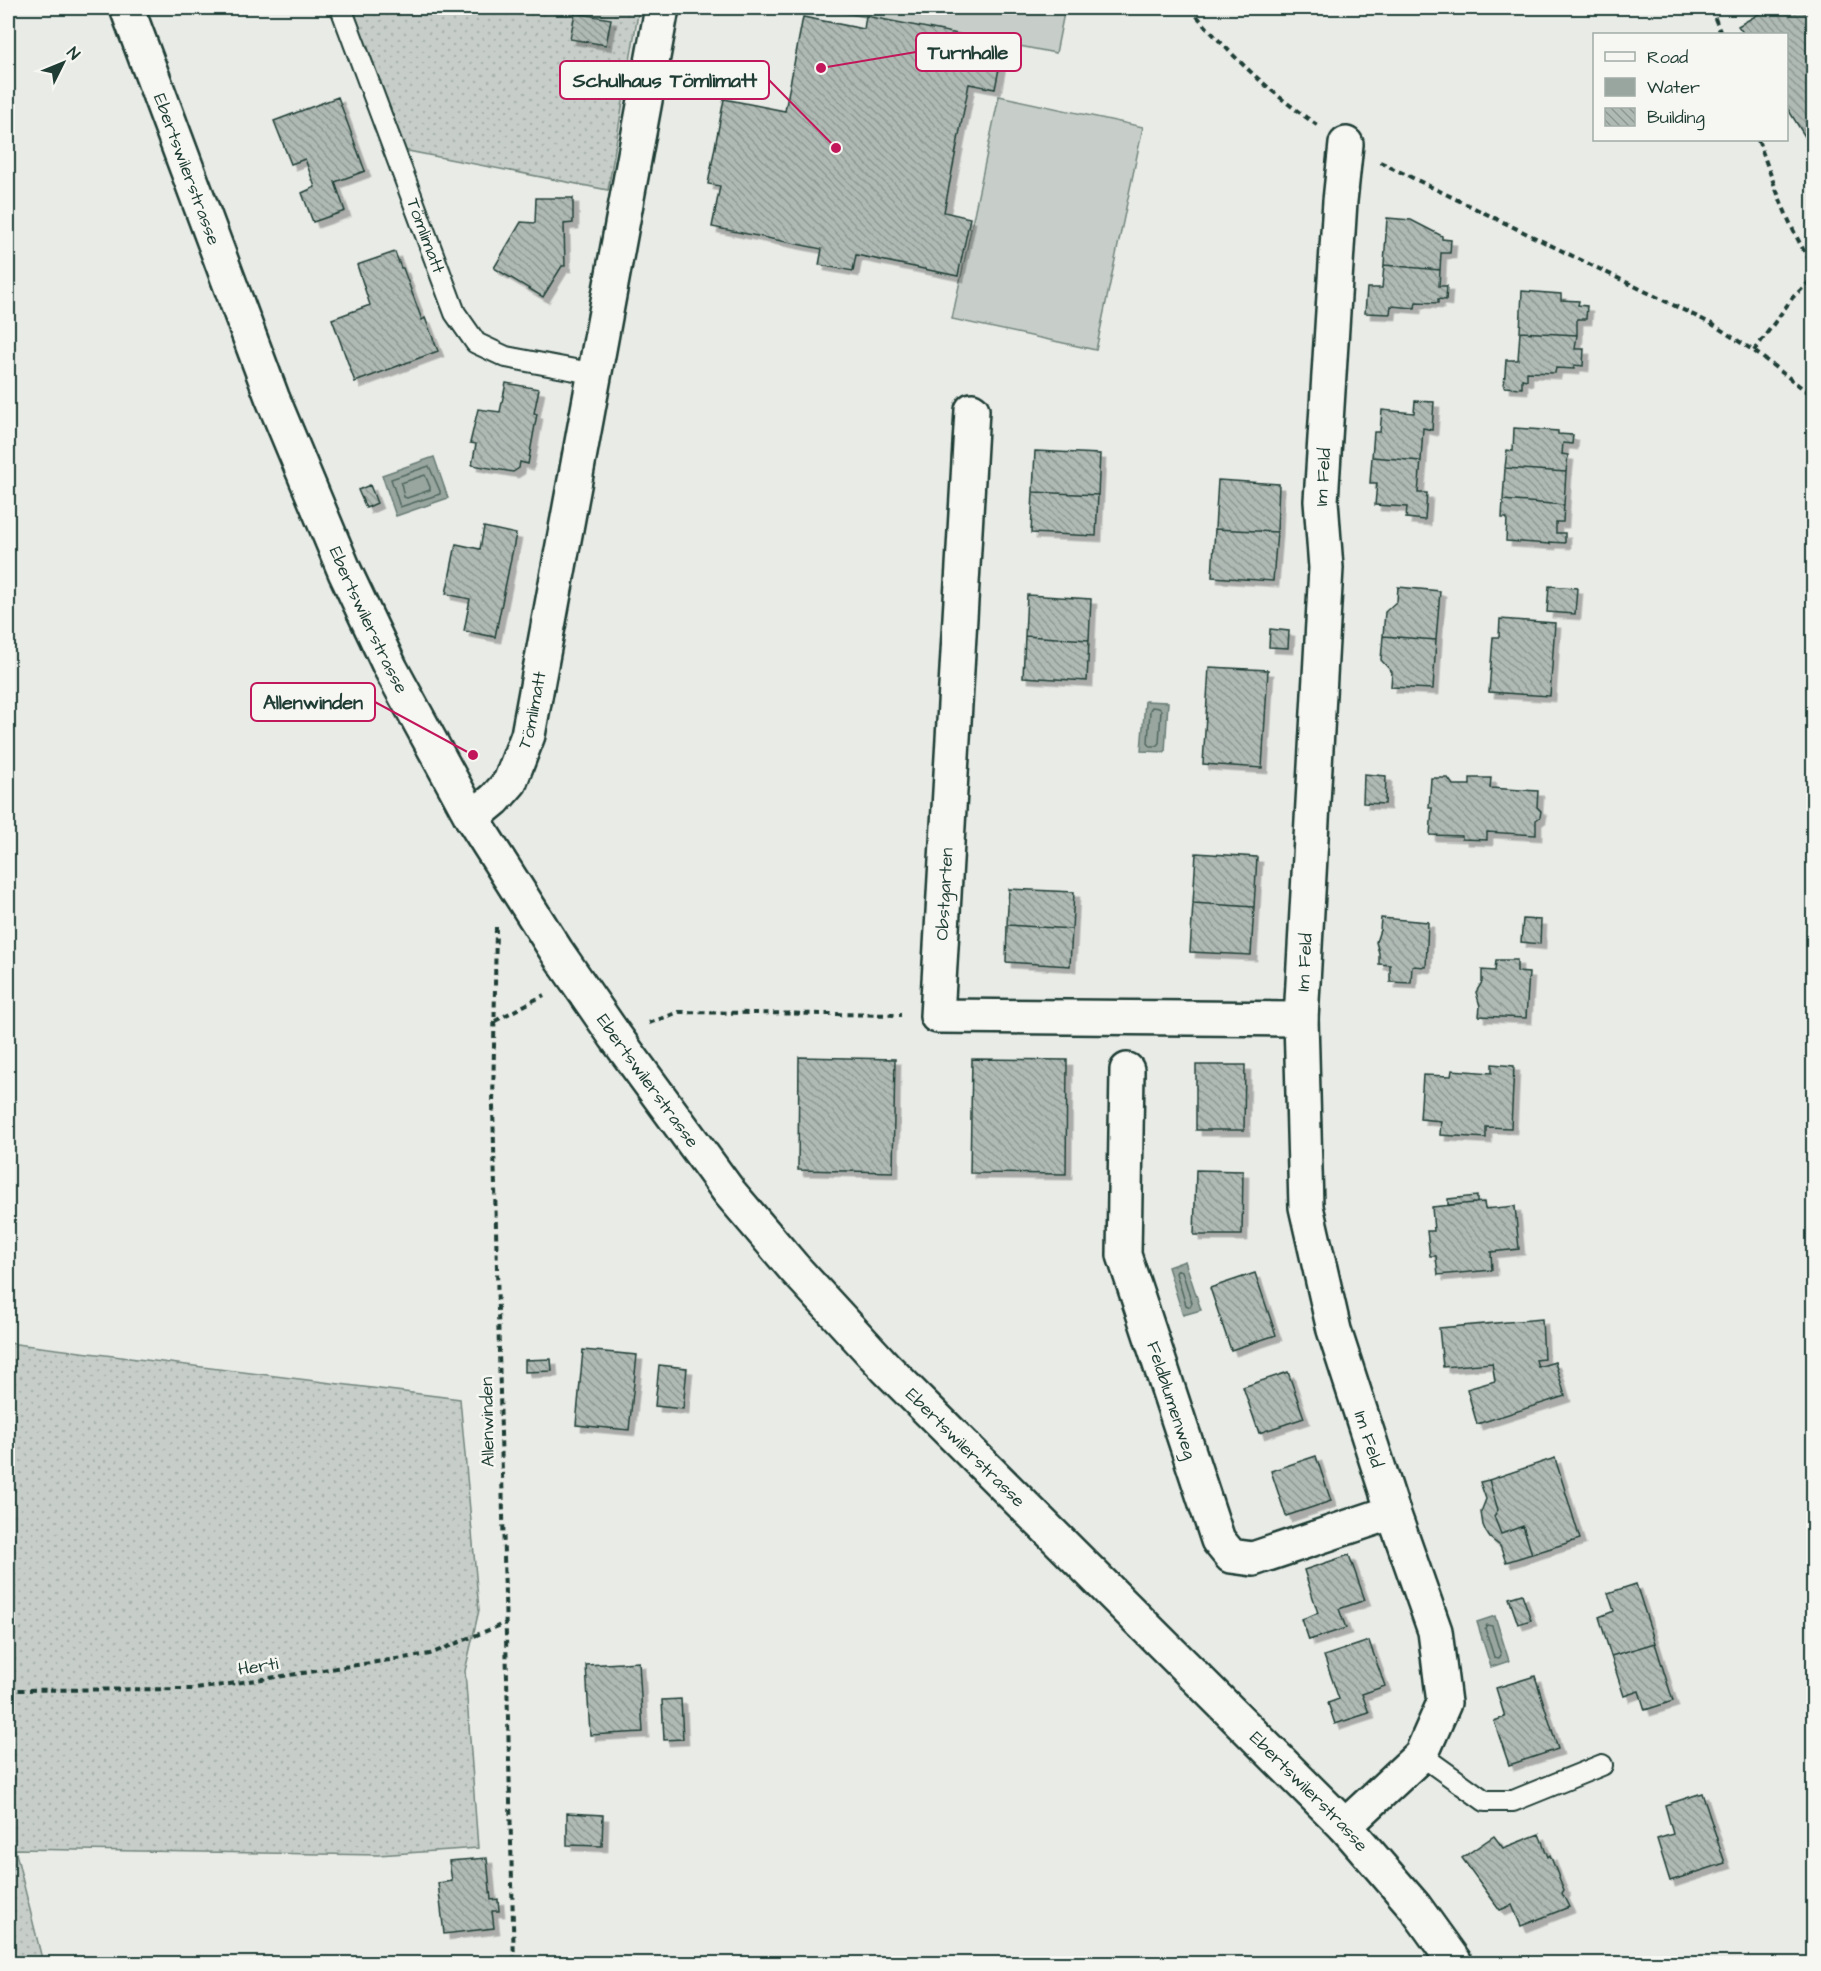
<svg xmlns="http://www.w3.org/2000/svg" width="1821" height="1971" font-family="'Architects Daughter',sans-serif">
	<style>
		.grass { fill: url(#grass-dots); stroke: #73867e; stroke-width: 1.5 }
		.pitch { fill: #c7cec9; stroke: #73867e; stroke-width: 1.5 }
		.water { fill: #99a6a0; stroke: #687c75; stroke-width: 1.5 }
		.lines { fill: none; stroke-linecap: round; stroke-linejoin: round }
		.shore { stroke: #50675f; stroke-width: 1.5 }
		.building { fill: url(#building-back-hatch); stroke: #1f3d34; stroke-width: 1.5; filter: url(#shadow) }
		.lane-casing { stroke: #1f3d34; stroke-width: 24 }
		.street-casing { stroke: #1f3d34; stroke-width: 38 }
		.secondary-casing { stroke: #1f3d34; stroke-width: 38 }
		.path { stroke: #1f3d34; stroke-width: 4; stroke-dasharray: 6 4.5; stroke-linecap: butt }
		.lane { stroke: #f6f6f2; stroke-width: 20 }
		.street { stroke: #f6f6f2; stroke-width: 33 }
		.secondary { stroke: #f6f6f2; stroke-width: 33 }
		.labels { text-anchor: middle; stroke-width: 5; stroke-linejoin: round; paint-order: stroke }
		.street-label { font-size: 18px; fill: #1f3d34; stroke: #f6f6f2 }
		.leader { fill: none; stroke: #c2185b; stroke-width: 2 }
		.callout-dot { fill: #c2185b; stroke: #f6f6f2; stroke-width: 2 }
		.callout { fill: #f6f6f2; stroke: #c2185b; stroke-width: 2 }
		.callout-label { font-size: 20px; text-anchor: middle; font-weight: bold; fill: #1f3d34 }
	</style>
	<defs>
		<pattern id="grass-dots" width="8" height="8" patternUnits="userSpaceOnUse" patternTransform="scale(1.5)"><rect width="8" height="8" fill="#c7cec9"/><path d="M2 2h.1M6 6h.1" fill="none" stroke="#aab2ad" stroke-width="1.8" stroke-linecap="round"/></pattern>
		<pattern id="building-back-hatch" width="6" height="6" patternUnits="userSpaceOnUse" patternTransform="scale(1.5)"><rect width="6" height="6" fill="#b0bab5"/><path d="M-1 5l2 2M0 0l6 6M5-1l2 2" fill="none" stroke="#8f9894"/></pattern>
		<filter id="shadow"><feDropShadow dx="5.5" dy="5.5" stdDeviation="0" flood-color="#0004"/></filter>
	</defs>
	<rect width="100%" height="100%" fill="#e9ebe7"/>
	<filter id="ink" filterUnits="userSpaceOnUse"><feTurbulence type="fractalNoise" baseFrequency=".0167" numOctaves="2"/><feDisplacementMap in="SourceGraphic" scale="12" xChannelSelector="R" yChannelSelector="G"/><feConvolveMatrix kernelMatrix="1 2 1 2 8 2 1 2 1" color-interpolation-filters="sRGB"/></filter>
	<g filter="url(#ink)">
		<path class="grass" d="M350,8H639L608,190L403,150Z
			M8,1343L460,1399L479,1610L465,1671L478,1848L378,1855L15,1849L43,1963H8Z"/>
		<path class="pitch" d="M819,8H1065L1056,53Z
			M999,96L1143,127L1096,350L952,319Z"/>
		<path class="water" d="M434,457L448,498L396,516L382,475Z
			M1145,701L1168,702L1165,752L1141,751Z
			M1185,1261L1201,1310L1183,1315L1168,1267Z
			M1495,1616L1509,1661L1491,1667L1477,1622Z"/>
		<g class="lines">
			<path class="shore" d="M429,466L440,491V494L400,507L391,479Z
				M425,475L430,487V490L407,498L404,497L401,483Z
				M1152,707L1159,708L1161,710L1159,743L1156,746H1150L1148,743L1150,710Z
				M1178,1270L1182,1271L1192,1303L1190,1307L1186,1305L1176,1273Z
				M1487,1625L1492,1626L1501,1655L1499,1658L1494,1657L1485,1628Z"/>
		</g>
		<path class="building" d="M1769,8H1814V151L1786,106V34H1744L1738,26Z
			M575,13L611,19L606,45L570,39Z
			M866,16L1004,43L995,89L969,84L944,212L970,218L958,276L856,255L853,271L819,265L822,249L712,227L720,186L708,184L724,99L785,111L803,17L864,29Z
			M338,97L365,171L335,182L345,211L313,222L302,193L315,187L305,159L291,164L274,121Z
			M536,198H573V223L564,224L565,266H562L543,297L494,268L521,222L535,223Z
			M1387,218L1411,220L1442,236V239L1451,240L1450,253H1441L1440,270L1384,265Z
			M395,252L401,268H403L422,320L425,318L438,351L355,382L332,319L370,305L357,265Z
			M1384,265L1440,270L1439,286H1447L1446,300L1438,299V303L1416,302L1415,308L1391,306L1390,314L1365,313L1367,288H1382Z
			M1522,291L1561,294V300L1579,301L1578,305L1587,306L1586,319H1577V335L1520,332Z
			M1520,332L1577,335L1575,349H1584L1583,366L1574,365V369L1556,368L1555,373L1527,372V380L1522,379V388L1504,387L1506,360H1518Z
			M506,383L539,389L534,413L537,414L528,464L520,462L519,468L513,472L472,465L476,444L470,443L478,409L500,412Z
			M1415,401L1434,402L1432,430L1423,428L1421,461L1372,457L1374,432H1380L1382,410L1414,413Z
			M1514,428L1558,431V434L1573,435L1572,444L1563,443L1562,454L1568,455L1566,472L1505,468L1507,450L1513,451Z
			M1035,451L1100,454L1098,495L1033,492Z
			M1372,457L1421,461L1418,493H1427L1425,520L1406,518L1407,507L1375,505L1377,483H1370Z
			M1505,468L1566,472L1564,505L1503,500Z
			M1218,480L1279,484L1277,532L1215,529Z
			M370,485L377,503L366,508L358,490Z
			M1033,492L1098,495L1096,536L1031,533Z
			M1503,500L1564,505L1563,522H1556V533H1565V543L1550,542V544L1506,541L1507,518H1502Z
			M484,527L516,534L495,637L464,631L470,599L446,594L456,544L480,549Z
			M1215,529L1277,532L1273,581L1212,577Z
			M1549,586L1577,588L1575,614L1547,612Z
			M1398,587L1440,591L1436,640L1383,636L1385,612L1397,601Z
			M1027,595L1091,599L1089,640L1025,636Z
			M1500,619L1555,623L1550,696L1489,692L1493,637H1499Z
			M1270,629L1289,631L1288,648L1269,647Z
			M1025,636L1089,640L1087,681L1023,677Z
			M1383,636L1436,640L1433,689L1391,687L1392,672L1381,660Z
			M1209,667L1268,670L1262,768L1203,764Z
			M1364,774L1386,776L1385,804L1363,803Z
			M1431,778H1448L1453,785H1470V778H1491L1490,788L1538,791L1537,807L1541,811L1540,817L1536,820V835L1487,832V840L1462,839V836L1430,835L1432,808H1429Z
			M1196,853L1257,857L1254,907L1193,903Z
			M1009,889L1074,892L1072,929L1007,925Z
			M1193,903L1254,907L1251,955L1190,952Z
			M1381,918L1428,922L1426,967L1412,966L1411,983L1390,982V965L1379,964V953L1376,942L1380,930Z
			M1523,919L1541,920L1540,944L1521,942Z
			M1007,925L1072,929L1070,966L1006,962Z
			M1496,960H1517V972L1529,973L1526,1018L1479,1016L1480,1006L1476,992L1482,982V970L1495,971Z
			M799,1057L895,1059L893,1172L798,1170Z
			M972,1059L1067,1060L1066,1174L970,1173Z
			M1492,1064L1514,1066L1511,1128L1486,1127V1138L1440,1135L1441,1121L1420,1119L1423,1075L1451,1076L1452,1070L1492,1073Z
			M1196,1065H1245L1244,1130H1196Z
			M1196,1170L1243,1171L1242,1235H1194Z
			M1477,1196V1203L1448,1205V1199Z
			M1484,1202L1485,1209L1515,1206L1519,1249L1491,1252L1492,1270L1438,1275L1436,1256H1430L1427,1231H1434L1432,1207Z
			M1255,1273L1276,1335L1231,1350L1210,1288Z
			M1542,1319L1544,1359L1536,1360L1538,1367L1555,1362L1565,1396L1477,1424L1467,1389L1495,1381L1492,1363L1443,1367L1439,1328Z
			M583,1350L637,1355L629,1430L576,1425Z
			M551,1359L552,1371L525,1372V1360Z
			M659,1365L687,1368L683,1409L655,1406Z
			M1288,1372L1304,1418L1259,1433L1243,1387Z
			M1316,1456L1331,1501L1286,1516L1271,1471Z
			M1555,1458L1580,1539L1532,1554L1523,1526L1501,1534L1494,1516L1498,1510L1489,1480Z
			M1489,1480L1498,1510L1494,1516L1501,1534L1523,1526L1532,1554L1506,1562L1500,1546L1490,1538L1486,1532L1483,1525L1481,1512L1486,1499L1480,1482Z
			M1349,1555L1365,1600L1339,1609L1346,1628L1309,1640L1302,1619L1318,1613L1304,1570Z
			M1636,1584L1655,1643L1611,1656L1599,1617L1614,1611L1608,1593Z
			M1522,1594L1531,1620L1518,1624L1509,1598Z
			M1369,1641L1385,1686L1362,1694L1369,1713L1335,1724L1328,1703L1339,1699L1324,1656Z
			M1655,1643L1673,1701L1645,1710L1639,1691L1624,1696L1611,1656Z
			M639,1662L643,1732L590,1735L586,1665Z
			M1535,1676L1558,1749L1509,1765L1494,1721L1505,1717L1496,1688Z
			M681,1699L683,1739L664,1740L662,1700Z
			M1702,1793L1725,1863L1670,1881L1657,1839L1673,1834L1665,1805Z
			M567,1813L603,1815L602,1846L567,1845Z
			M1539,1834L1548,1857L1550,1855L1564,1890L1562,1893L1569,1907L1521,1926L1512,1905L1500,1910L1462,1858L1494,1836L1503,1848Z
			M487,1858L491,1900L498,1899L499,1911H492L494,1928L444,1934L438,1883L452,1881L449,1861Z"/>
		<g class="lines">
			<g class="lane-casing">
				<g id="lane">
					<path id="s1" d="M341,8L455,313L476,343L506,357L596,374"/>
					<path d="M1421,1755L1485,1801H1513L1602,1765"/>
				</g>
			</g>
			<g class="street-casing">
				<g id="street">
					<path d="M972,410L937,1016L1301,1019"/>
					<path id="s2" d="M472,818L495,799L510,782L528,735L662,8"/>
					<path id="s3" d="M1127,1070L1124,1255L1218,1540L1231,1556L1253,1559L1393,1512"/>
					<path id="s4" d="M1345,1826L1421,1755L1444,1703L1435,1631L1393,1512L1334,1330L1306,1207L1301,1019L1326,568L1321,501L1340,201L1346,144"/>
				</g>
			</g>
			<g class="secondary-casing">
				<g id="secondary">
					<path id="s5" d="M127,8L272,397L345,572L391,669L472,818L557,952L615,1036L730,1193L794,1268L886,1368L1345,1826L1415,1907L1456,1964"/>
				</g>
			</g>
			<path class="path" d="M1190,8C1227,52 1269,92 1317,125
				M1711,8L1721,34
				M1758,140C1774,183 1788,228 1814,267
				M1380,162L1712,324L1754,351L1814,397
				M1754,351L1793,297L1814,278
				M496,927L493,1106L514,1964
				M495,1021L544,995
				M649,1023L679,1012L901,1015
				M8,1690L196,1689L430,1654L506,1623"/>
			<use href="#lane" class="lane"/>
			<use href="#street" class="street"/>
			<use href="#secondary" class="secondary"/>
		</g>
	</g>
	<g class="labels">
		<g class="street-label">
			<text dy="6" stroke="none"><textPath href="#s5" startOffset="172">Ebertswilerstrasse</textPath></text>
			<text dy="6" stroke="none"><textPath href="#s1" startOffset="243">Tömlimatt</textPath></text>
			<text dy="6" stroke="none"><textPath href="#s4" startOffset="1408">Im Feld</textPath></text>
			<text dy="6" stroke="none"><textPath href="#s5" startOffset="658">Ebertswilerstrasse</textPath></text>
			<text dy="6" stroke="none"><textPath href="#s2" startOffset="128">Tömlimatt</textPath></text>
			<text transform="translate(944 894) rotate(-87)" y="6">Obstgarten</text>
			<text dy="6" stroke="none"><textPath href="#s4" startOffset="922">Im Feld</textPath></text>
			<text dy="6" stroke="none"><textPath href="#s5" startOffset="1198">Ebertswilerstrasse</textPath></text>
			<text dy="6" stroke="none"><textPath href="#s3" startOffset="338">Feldblumenweg</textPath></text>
			<text transform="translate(487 1422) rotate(-91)" y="6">Allenwinden</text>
			<text transform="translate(1369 1439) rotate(72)" y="6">Im Feld</text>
			<text dy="6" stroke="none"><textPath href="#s5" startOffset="1684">Ebertswilerstrasse</textPath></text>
			<text transform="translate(258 1666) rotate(-9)" y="6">Herti</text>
			<text dy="6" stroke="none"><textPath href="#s5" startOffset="2170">Ebertswilerstrasse</textPath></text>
		</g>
	</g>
	<path class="leader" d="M821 68L916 52M836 148L769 80M473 755L375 702"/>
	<g class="callout-dot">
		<circle cx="821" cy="68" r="6"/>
		<circle cx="836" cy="148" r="6"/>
		<circle cx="473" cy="755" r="6"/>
	</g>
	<g class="callout">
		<rect x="916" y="33" width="105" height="38" rx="6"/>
		<rect x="560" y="61" width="209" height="38" rx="6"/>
		<rect x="251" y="683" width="124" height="38" rx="6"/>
	</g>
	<g class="callout-label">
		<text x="968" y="59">Turnhalle</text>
		<text x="665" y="87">Schulhaus Tömlimatt</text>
		<text x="313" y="709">Allenwinden</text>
	</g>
	<rect width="1821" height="1971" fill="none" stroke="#f6f6f2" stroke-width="30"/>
	<rect x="15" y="15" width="1791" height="1941" fill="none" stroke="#1f3d34" stroke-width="2" filter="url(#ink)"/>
	<rect x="1593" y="33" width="195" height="108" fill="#f6f6f2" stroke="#a0aca6" stroke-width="1.5"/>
	<rect x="1605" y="52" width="30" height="9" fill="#f6f6f2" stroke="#a0aca6" stroke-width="1.5"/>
	<text x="1647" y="63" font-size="18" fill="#1f3d34">Road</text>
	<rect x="1605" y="78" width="30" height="18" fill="#99a6a0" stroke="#a0aca6" stroke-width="1.5"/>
	<text x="1647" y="93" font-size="18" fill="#1f3d34">Water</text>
	<rect x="1605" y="108" width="30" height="18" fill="url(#building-back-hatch)" stroke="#a0aca6" stroke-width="1.5"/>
	<text x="1647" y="123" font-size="18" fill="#1f3d34">Building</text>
	<g transform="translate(63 63) rotate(47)" stroke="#f6f6f2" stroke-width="4.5" paint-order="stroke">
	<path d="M0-4.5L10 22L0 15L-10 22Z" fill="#1f3d34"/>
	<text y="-9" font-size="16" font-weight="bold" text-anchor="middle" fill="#1f3d34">N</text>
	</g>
</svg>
